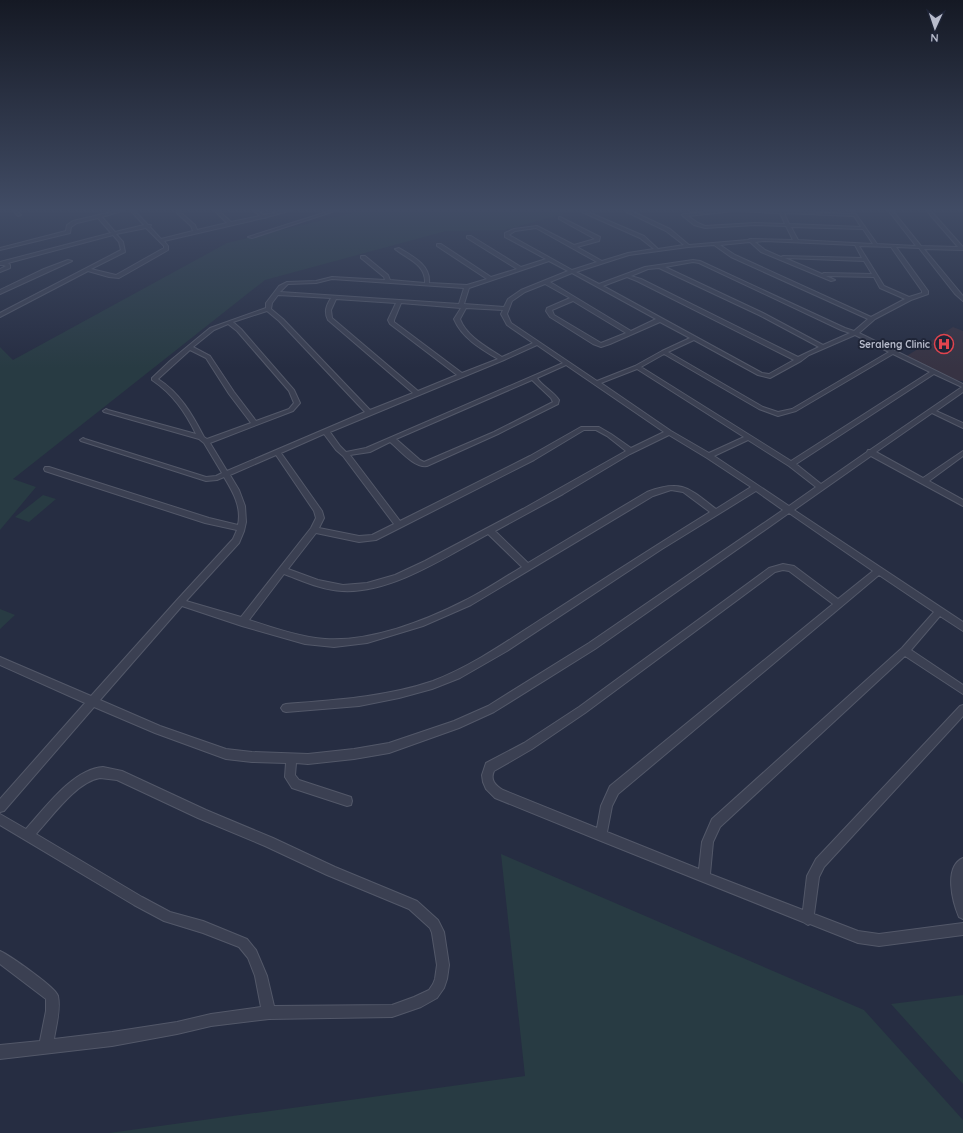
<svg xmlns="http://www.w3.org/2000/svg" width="963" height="1133" font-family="Quicksand,sans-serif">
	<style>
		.medical { fill: #373343 }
		.green { fill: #283b43 }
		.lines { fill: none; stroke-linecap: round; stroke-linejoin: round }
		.minor-casing { stroke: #535869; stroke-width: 2 }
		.minor { fill: #3b4052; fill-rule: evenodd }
		.labels { text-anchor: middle; stroke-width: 4; stroke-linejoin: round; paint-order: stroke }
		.far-poi-label { font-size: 10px; font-weight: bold; fill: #b8bccc; stroke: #1f2537; text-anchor: end }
	</style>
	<rect width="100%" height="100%" fill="#262d42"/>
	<path class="medical" d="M953,327L963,331V381L954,380L905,357Z"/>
	<path class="green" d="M365,210H577L505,230L446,231L265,280L13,479L36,487L0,530V347L13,360L227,243Z
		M43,495L56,499L29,522L15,517Z
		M0,609L15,615L0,629Z
		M501,854L864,1010L963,1120V1133H109L525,1076Z
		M963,995V1084L891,1004Z"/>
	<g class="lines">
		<g class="minor-casing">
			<path id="minor" d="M12,210H16L21,215L18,216Z
				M120,210H125L102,217L115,232L144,225L130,210H134L148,225H151L150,227L161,239L193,231L191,226L177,213V210H181L180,212L195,225L197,230L227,223L214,210H218L231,222L260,216L253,210H257L264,215L286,210H292L267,217L265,218H263L164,241L168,246V250L119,278L109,277L88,271L0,317V313L121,250L119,242L113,235L8,263L10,265V268L0,272V269L6,266L3,265H0V262L111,233L98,218L77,223L71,227L70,233L0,250V248L66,231L67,225L73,221ZM146,228L164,246V248L116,275L91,269L125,252L123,242L116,234Z
				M333,210H338L252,238L248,237Z
				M583,210L644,236L658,249L684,245L666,231L627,212V210H629L670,229L689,245L748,240L750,239L793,240L786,226L755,225L705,228L694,225L683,216L682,215L684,214L726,210H782V211L853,214L851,211L853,210L877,244L916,246L888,210H892L921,246L958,247L926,210H930L963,247V250L924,249L963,296V301L955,294L919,248L896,247L928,291V294L911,300L875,319L859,333L963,384V392L936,411L963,423V428L932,413L876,452L923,478L963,451V456L929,481L963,500V506L871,456L794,510L963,622V631L940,616L911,650L963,685V694L905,656L720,827L713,842L710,874L803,910L807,876L816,859L960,706L963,705V716L824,867L819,877L814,914L858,931L879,934L963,923V935L879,946L858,943L810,924L808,925L803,922L601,841L495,798L486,789L483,782L482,775L486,763L524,743L579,707L769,568L783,564L794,566L838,599L873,571L789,513L595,649L494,712L459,728L389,753L354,759L308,764L296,763L295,775L299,780L351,797L352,801L351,805L347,806L292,788L285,777L286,763L252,762L226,759L155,733L94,707L4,811L0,812V799L85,703L0,665V657L91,696L177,600L233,539L237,530L205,523L45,471L44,469L45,467H49L209,518L238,525C242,507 233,492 224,477L217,480L206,481L81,441L80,440L83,438L85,439L206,477L216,476L222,473L204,443L199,439L104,412L103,411L106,409L108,410L196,434C185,412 173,394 152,380V378L170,361L210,328L266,308V303L279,286L287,282L316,281L332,277L385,280L384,277L361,258V256H365L388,275L390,280L425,283C426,264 407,259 395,249L399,248C412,256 431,265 429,283L467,285L487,279L437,246V244H441L491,277L517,269L467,238V236H471L521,267L546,259L505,237V233L514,229L537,226L574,245L595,239L559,219V217H560L600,237L599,241L577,247L602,261L628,253L654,249L640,238L582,212L581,211ZM734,211L780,213L785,224L755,223L705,226L698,223L688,216ZM784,213L854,216L861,227L789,224ZM791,227L863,229L873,244L798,240ZM536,228L597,262L572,270L509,235L515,231ZM765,241L855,245L862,258L783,256L781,257L765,250L755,242ZM750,242L761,252L831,281L835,280L826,276L874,277L880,288L905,299L871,317L735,255L720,245ZM714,245L731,257L868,319L854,331L845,328L700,261L693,260L645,267L599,284L576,272L629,255L688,247ZM859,246L891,247L922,291V293L909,297L884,286ZM785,258L864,261L872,274L824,273L822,274ZM549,261L568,271L521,290L508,299L504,307L464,304L469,288ZM693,262L699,263L841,330L850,333L823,345L763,313L665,267ZM659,268L759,315L819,347L798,357L641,279L631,276L648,269ZM572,273L656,319L631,331L550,282ZM627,277L637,281L794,360L769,374L762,373L603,286ZM332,279L464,288L459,304L280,292L288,284L316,283ZM545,284L570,298L547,308L546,311L550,317L593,344L601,347L610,344L660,322L690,338L662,351L635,366L597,381L511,323L507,314L512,301L525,292ZM278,295L331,298C326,306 324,312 328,320L413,393L370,410L283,319L271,309L272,303ZM336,299L396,303L388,320L390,324L457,375L418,391L332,318L331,310ZM573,301L626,333L601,343L554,315L552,310ZM401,303L461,308L454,319C462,338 481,349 498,359L462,373L394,322V320ZM466,308L503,310L501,314L507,325L533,343L502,357C487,347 467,337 460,319ZM267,311L279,321L365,412L227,471L210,443L293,411L300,403L294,390L241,329L233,322ZM228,324L237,331L289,391L294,403L289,409L256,421L234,392L210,356L193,347L214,330ZM855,335L889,352L792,409L778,412L763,407L668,352L694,340L758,375L770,378L801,361L809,355ZM537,345L563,363L366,448L346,452L340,446L330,432L504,360ZM190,350L206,358L229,394L251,423L207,439L204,437C192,414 180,393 158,379ZM664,354L759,409L778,416L796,411L893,354L930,372L791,461L641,367ZM566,365L664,432L631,448L611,434L599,427H581L530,456L400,521L350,455L370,452L390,442C400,450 414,468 427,466L498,434L558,404L559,400C553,391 543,387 537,378ZM637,369L744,437L709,453L671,431L601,383ZM934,374L962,387L870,450H868L867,452L821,484L796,464ZM532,380L551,398L553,402L494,432L424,462L420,460L396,439ZM584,430H596L607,436L626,451L523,509L425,561L395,575L367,583L343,585L318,580L288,569L316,533L359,542L376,540L534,460ZM324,434L336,450L343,456L394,524L372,535L359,536L319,528L324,518L322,511L281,453ZM669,435L707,458L751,487L716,509C689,488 682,479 647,492L528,563L495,531L563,494L630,454ZM748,440L789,466L816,487L789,506L714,456ZM276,455L314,511L316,518L311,528L241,617L186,601L239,543L244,531L246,522L245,506L239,490L230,475ZM671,490L683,492L710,512C656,545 604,579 551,613C513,637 475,665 433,681C386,697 335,700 286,704L283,705L281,708L283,711L286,712L359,706L399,698L432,689L460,678L507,651L662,549L756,491L783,510L589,643L488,706L454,721L389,743L354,749L308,754L252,752L226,749L160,726L100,700L182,606L242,626L305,644L334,647L367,643L423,626L471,605L653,496ZM488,534L522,567C503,578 484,591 464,601C425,621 370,642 325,639C299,637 274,628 249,620L284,574C303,581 322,590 342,591C391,594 447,556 488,534ZM783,570L789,571L833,604L610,786L601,806L597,828L503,790C495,785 490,780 494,771L532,749L585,713L775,572ZM879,575L934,612L902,648L712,819L702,842L699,869L607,832L612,806L618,794Z
				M960,210H963V211H961Z
				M68,260L72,261L0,294V290L44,269Z
				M103,767L122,771L206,810L273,838L335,867L417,901L438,920L444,932L449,965L447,979L444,988L437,998L421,1007L392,1017L269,1019L211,1026L177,1034L112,1046L0,1059V1045L40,1041L46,1011V999L0,964V951C9,955 57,988 58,996C61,1010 56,1026 54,1039L112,1032L177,1022L211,1014L261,1007L255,976L248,958L239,947L203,933L164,921L134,905L0,825V814L26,829C45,808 73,769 103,767ZM100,778L117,780L198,818L265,846L327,875L409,909L430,928L432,933L437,965L435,979L433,984L429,990L414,997L392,1005L274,1006L267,976L256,950L247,939L203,921L170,912L142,897L36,834C52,817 76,782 100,778Z
				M963,858V919L959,917C953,903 943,867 963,858Z"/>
		</g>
		<use href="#minor" class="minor"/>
	</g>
	<linearGradient id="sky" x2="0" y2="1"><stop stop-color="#151924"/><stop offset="0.57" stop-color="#414c65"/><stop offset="1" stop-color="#414c65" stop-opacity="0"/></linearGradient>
	<rect width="963" height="368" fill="url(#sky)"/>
	<defs>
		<g id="hospital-ring" transform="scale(1)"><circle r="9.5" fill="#1f2537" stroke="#e0444e" stroke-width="1.5"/><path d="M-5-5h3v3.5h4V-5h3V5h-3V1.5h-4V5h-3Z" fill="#e0444e"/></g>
	</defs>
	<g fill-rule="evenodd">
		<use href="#hospital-ring" x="944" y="344"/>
	</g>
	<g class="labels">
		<g class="far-poi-label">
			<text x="930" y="348">Seraleng Clinic</text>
		</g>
	</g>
	<g transform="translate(935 28) rotate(183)" stroke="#1f2537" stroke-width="3" paint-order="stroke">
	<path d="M0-3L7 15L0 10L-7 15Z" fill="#b8bccc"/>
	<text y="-6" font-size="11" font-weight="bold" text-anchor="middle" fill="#b8bccc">N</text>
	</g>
</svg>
